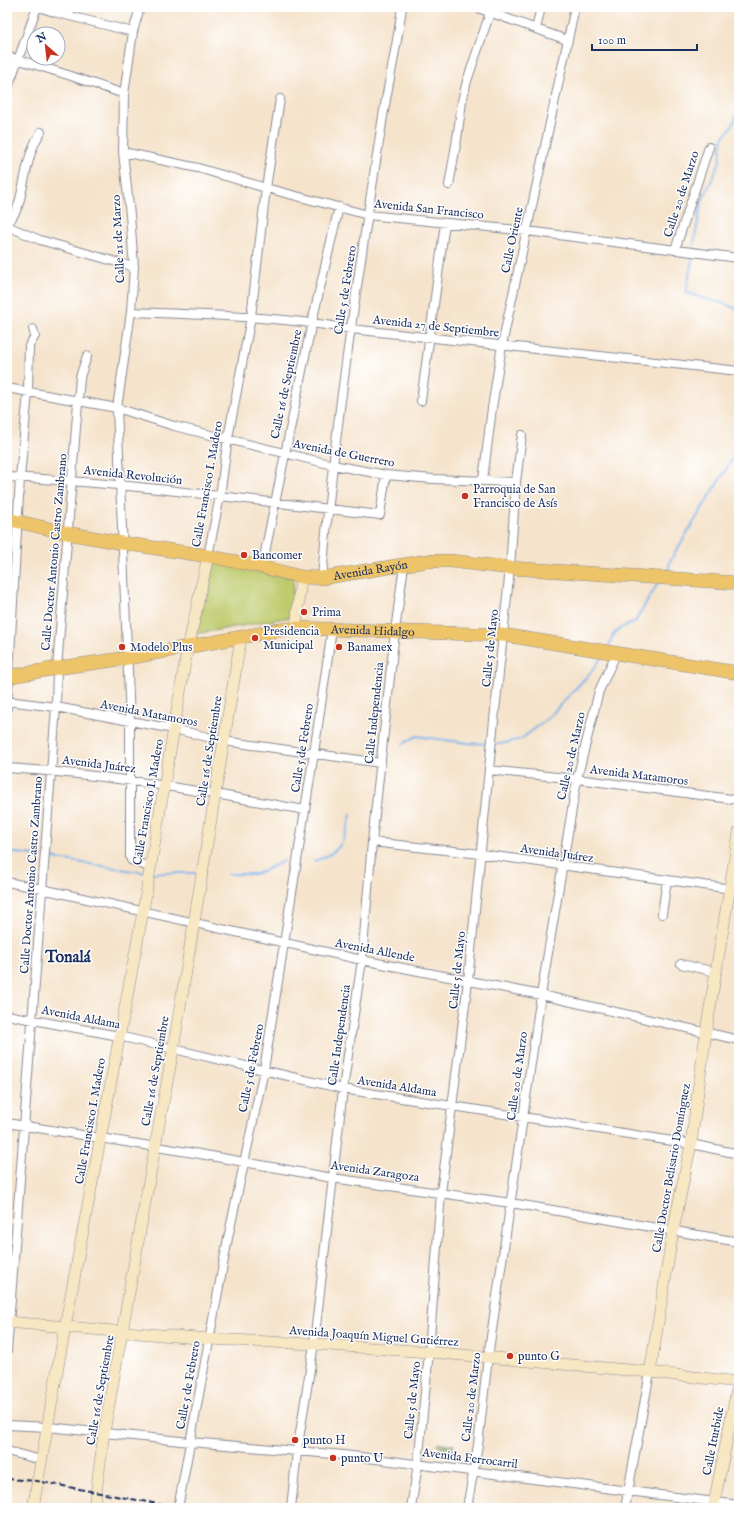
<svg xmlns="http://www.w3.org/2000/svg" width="746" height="1515" font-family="'IM FELL English',serif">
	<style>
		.forest { fill: url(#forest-firs); stroke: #586f5f }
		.park { fill: #becb6d; stroke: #6c7d66 }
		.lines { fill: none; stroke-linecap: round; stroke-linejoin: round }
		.stream { stroke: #7cb4ec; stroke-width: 2 }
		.street-casing { stroke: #888994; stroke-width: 10 }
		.secondary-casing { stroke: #888994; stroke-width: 12 }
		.primary-casing { stroke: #888994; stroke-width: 14 }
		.street { stroke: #fff; stroke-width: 8 }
		.secondary { stroke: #f8e7c3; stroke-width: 11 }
		.primary { stroke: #eec469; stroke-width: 13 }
		.rail { stroke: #1b2f5e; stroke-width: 2; stroke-dasharray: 6 3; stroke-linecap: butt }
		.poi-dot { fill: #c8321e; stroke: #fff; stroke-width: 1.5 }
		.labels { text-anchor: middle; stroke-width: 3; stroke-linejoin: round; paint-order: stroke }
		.street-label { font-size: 12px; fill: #1b2f5e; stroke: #fff }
		.poi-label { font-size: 12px; fill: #1b2f5e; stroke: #fff; text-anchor: start }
		.district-label { font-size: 16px; font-weight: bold; fill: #1b2f5e; stroke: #fff }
	</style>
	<defs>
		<pattern id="forest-firs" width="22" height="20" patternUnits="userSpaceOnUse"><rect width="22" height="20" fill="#96af60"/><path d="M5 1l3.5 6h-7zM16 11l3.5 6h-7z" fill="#7a8f52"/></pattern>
	</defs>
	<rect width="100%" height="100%" fill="#fff"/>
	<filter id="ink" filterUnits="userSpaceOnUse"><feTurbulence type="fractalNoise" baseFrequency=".025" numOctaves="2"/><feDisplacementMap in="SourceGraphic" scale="8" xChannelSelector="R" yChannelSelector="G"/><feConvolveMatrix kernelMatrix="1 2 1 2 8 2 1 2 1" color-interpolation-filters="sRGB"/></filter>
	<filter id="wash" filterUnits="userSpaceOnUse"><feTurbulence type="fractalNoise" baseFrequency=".012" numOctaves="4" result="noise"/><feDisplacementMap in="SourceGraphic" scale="16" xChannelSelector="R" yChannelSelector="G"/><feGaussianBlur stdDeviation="0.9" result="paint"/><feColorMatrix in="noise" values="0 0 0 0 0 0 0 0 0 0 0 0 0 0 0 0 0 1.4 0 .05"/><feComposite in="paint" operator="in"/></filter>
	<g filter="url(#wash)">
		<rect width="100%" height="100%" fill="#f5e3cb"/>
		<path class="forest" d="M439,1442L454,1445L451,1456L441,1455V1451H444V1448H440L436,1444Z"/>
		<path class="park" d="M214,561L294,578L291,617L196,634Z"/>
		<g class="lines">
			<path class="stream" d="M739,15L737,32L739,50
				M693,249L701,205L720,161L721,147L723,138L734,123L739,108
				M693,254L686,292L699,297L725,304L739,310
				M665,572L669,568L670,561L739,448
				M609,647L613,635L622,627L635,622L658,583
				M403,744L416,736L467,743L490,744
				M494,744H501L521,739L533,730L548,718L591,672L602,657
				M7,852L42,856
				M46,857L146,873
				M314,861C342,853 344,841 351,815
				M152,873H197
				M228,874H256L284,861"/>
		</g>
	</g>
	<g filter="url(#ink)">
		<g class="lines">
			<g class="street-casing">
				<path id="street" d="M39,7L54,12L133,32
					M140,7L133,32L124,94L123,152L130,215L134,267L131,312L117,408L130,721V857L131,860L149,867
					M475,7L567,40
					M536,29L541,7
					M7,56L68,75L124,94
					M7,90L37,7
					M123,152L198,168L266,188L368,215L527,231L739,258
					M449,185L457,139L462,101L467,81L492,7
					M7,225C11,219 16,213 18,206C26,181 26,154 41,132
					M7,226L40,240L134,267
					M675,250L709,147
					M131,312C204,315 278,316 351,329L739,371
					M7,388L117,408L174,426L333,465L386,475L433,479L516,482
					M421,401L445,223
					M7,477C132,483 256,501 380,515L386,475
					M483,480L492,408L502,345L575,7
					M208,556L220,496L228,438L251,317L266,188L280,99
					M262,567L312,322L339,207
					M322,578C334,428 358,278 381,129C387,88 397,48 402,7
					M7,701L56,707L130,721L174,729L224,741L381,763
					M7,708L20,478L28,392L29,346L35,336L33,329
					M7,768C107,774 206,792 305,810
					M489,770L577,779L739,800
					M372,842L481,854L739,890
					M7,882L42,889L362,960L541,995L739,1040
					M662,914L667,880
					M681,964L716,972
					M7,1015L119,1036L343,1089L523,1117L691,1144L739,1154
					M7,1123L200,1154L332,1178L511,1203L739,1242
					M7,1351L56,707L57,668L80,377L87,356
					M7,1425L48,1427L190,1442L344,1455L739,1505
					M7,1451L41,1460
					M178,1508L228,1238L264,1070L314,753L332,629
					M291,1508L297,1452L314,1344L343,1089L362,960L372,842L395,631L404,565
					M411,1508L418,1464L429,1352L441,1193L468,981L491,749L510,568L516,482L522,435
					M467,1508L478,1445L488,1357L541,995L577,779L599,691L616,654
					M625,1508L650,1372"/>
			</g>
			<g class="secondary-casing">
				<path id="secondary" d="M296,628L301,577
					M7,1322L209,1339L314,1344L429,1352L650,1372L738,1382
					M650,1372L673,1231L691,1144L706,1032L739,832
					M33,1508L65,1327L143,911L186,657L208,556
					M94,1508L104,1433L155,1147L173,1050L241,637
					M713,1508L739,1379"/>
			</g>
			<g class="primary-casing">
				<g id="primary">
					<path id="s1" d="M7,519L67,533L122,543L208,556L262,567L301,577L322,578L427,561H451L510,568L739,583"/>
					<path id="s2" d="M7,677L57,668L128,658L279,630L296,628L503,635L739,673"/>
				</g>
			</g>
			<use href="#street" class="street"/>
			<use href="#secondary" class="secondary"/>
			<use href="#primary" class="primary"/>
			<path class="rail" d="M7,1479L37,1481L179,1508"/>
		</g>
	</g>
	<g class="poi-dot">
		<circle cx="465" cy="496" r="4"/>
		<circle cx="244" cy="555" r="4"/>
		<circle cx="304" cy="612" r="4"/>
		<circle cx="255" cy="638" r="4"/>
		<circle cx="122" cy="647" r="4"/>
		<circle cx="339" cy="647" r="4"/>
		<circle cx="510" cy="1356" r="4"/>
		<circle cx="295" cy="1440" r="4"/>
		<circle cx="333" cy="1458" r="4"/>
	</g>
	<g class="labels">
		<g class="street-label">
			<text transform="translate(681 194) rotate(-72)" y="4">Calle 20 de Marzo</text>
			<text transform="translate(429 209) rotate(6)" y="4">Avenida San Francisco</text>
			<text transform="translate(118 239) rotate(-93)" y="4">Calle 21 de Marzo</text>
			<text transform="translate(512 240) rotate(-78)" y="4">Calle Oriente</text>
			<text transform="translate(345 290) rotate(-81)" y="4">Calle 5 de Febrero</text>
			<text transform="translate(436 326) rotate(6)" y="4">Avenida 27 de Septiembre</text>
			<text transform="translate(286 384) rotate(-78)" y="4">Calle 16 de Septiembre</text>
			<text transform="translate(344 453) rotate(11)" y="4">Avenida de Guerrero</text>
			<text transform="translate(133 475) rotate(6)" y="4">Avenida Revolución</text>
			<text transform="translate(207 484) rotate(-80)" y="4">Calle Francisco I. Madero</text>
			<text transform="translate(54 552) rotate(-85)" y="4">Calle Doctor Antonio Castro Zambrano</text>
			<text dy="4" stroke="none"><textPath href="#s1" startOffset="370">Avenida Rayón</textPath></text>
			<text dy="4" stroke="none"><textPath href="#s2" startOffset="370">Avenida Hidalgo</textPath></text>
			<text transform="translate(490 648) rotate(-84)" y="4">Calle 5 de Mayo</text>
			<text transform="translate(149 713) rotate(11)" y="4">Avenida Matamoros</text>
			<text transform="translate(374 713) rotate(-84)" y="4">Calle Independencia</text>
			<text transform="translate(302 748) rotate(-81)" y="4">Calle 5 de Febrero</text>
			<text transform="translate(209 751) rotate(-81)" y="4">Calle 16 de Septiembre</text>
			<text transform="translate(571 756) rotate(-77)" y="4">Calle 20 de Marzo</text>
			<text transform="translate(99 764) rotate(7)" y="4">Avenida Juárez</text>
			<text transform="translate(639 775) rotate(7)" y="4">Avenida Matamoros</text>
			<text transform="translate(148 802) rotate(-80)" y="4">Calle Francisco I. Madero</text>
			<text transform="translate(557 853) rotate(8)" y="4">Avenida Juárez</text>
			<text transform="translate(31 875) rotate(-86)" y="4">Calle Doctor Antonio Castro Zambrano</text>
			<text transform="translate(375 950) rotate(11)" y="4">Avenida Allende</text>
			<text transform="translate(457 970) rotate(-84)" y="4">Calle 5 de Mayo</text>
			<text transform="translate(81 1017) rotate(11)" y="4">Avenida Aldama</text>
			<text transform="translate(339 1035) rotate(-82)" y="4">Calle Independencia</text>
			<text transform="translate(251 1068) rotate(-79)" y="4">Calle 5 de Febrero</text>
			<text transform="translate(155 1071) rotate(-80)" y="4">Calle 16 de Septiembre</text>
			<text transform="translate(517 1076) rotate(-82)" y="4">Calle 20 de Marzo</text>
			<text transform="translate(397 1086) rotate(9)" y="4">Avenida Aldama</text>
			<text transform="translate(90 1121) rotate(-80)" y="4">Calle Francisco I. Madero</text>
			<text transform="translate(671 1168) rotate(-80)" y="4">Calle Doctor Belisario Domínguez</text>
			<text transform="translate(375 1171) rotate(8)" y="4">Avenida Zaragoza</text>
			<text transform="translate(374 1336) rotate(4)" y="4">Avenida Joaquín Miguel Gutiérrez</text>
			<text transform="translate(188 1385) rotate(-80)" y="4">Calle 5 de Febrero</text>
			<text transform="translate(100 1390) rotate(-80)" y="4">Calle 16 de Septiembre</text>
			<text transform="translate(471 1397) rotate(-83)" y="4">Calle 20 de Marzo</text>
			<text transform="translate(412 1400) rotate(-84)" y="4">Calle 5 de Mayo</text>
			<text transform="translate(713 1441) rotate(-79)" y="4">Calle Iturbide</text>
			<text transform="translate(470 1458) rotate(7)" y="4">Avenida Ferrocarril</text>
		</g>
		<g class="poi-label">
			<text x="473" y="493">Parroquia de San<tspan x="473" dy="14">Francisco de Asís</tspan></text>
			<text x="252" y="559">Bancomer</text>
			<text x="312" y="616">Prima</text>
			<text x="263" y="635">Presidencia<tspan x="263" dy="14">Municipal</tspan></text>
			<text x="130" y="651">Modelo Plus</text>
			<text x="347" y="651">Banamex</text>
			<text x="518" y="1360">punto G</text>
			<text x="303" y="1444">punto H</text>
			<text x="341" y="1462">punto U</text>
		</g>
		<g class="district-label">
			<text x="68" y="962">Tonalá</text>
		</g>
	</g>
	<rect width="746" height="1515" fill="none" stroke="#fff" stroke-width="24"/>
	<g transform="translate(46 46) rotate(332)"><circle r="19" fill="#ffffff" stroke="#a4acbf"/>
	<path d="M0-3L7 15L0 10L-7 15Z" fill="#c8321e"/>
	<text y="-6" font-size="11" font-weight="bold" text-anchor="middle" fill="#1b2f5e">N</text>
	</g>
	<path d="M592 44v6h105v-6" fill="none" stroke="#1b2f5e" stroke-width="2"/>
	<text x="598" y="44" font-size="12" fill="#1b2f5e" stroke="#ffffff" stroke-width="3" paint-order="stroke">100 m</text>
</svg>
